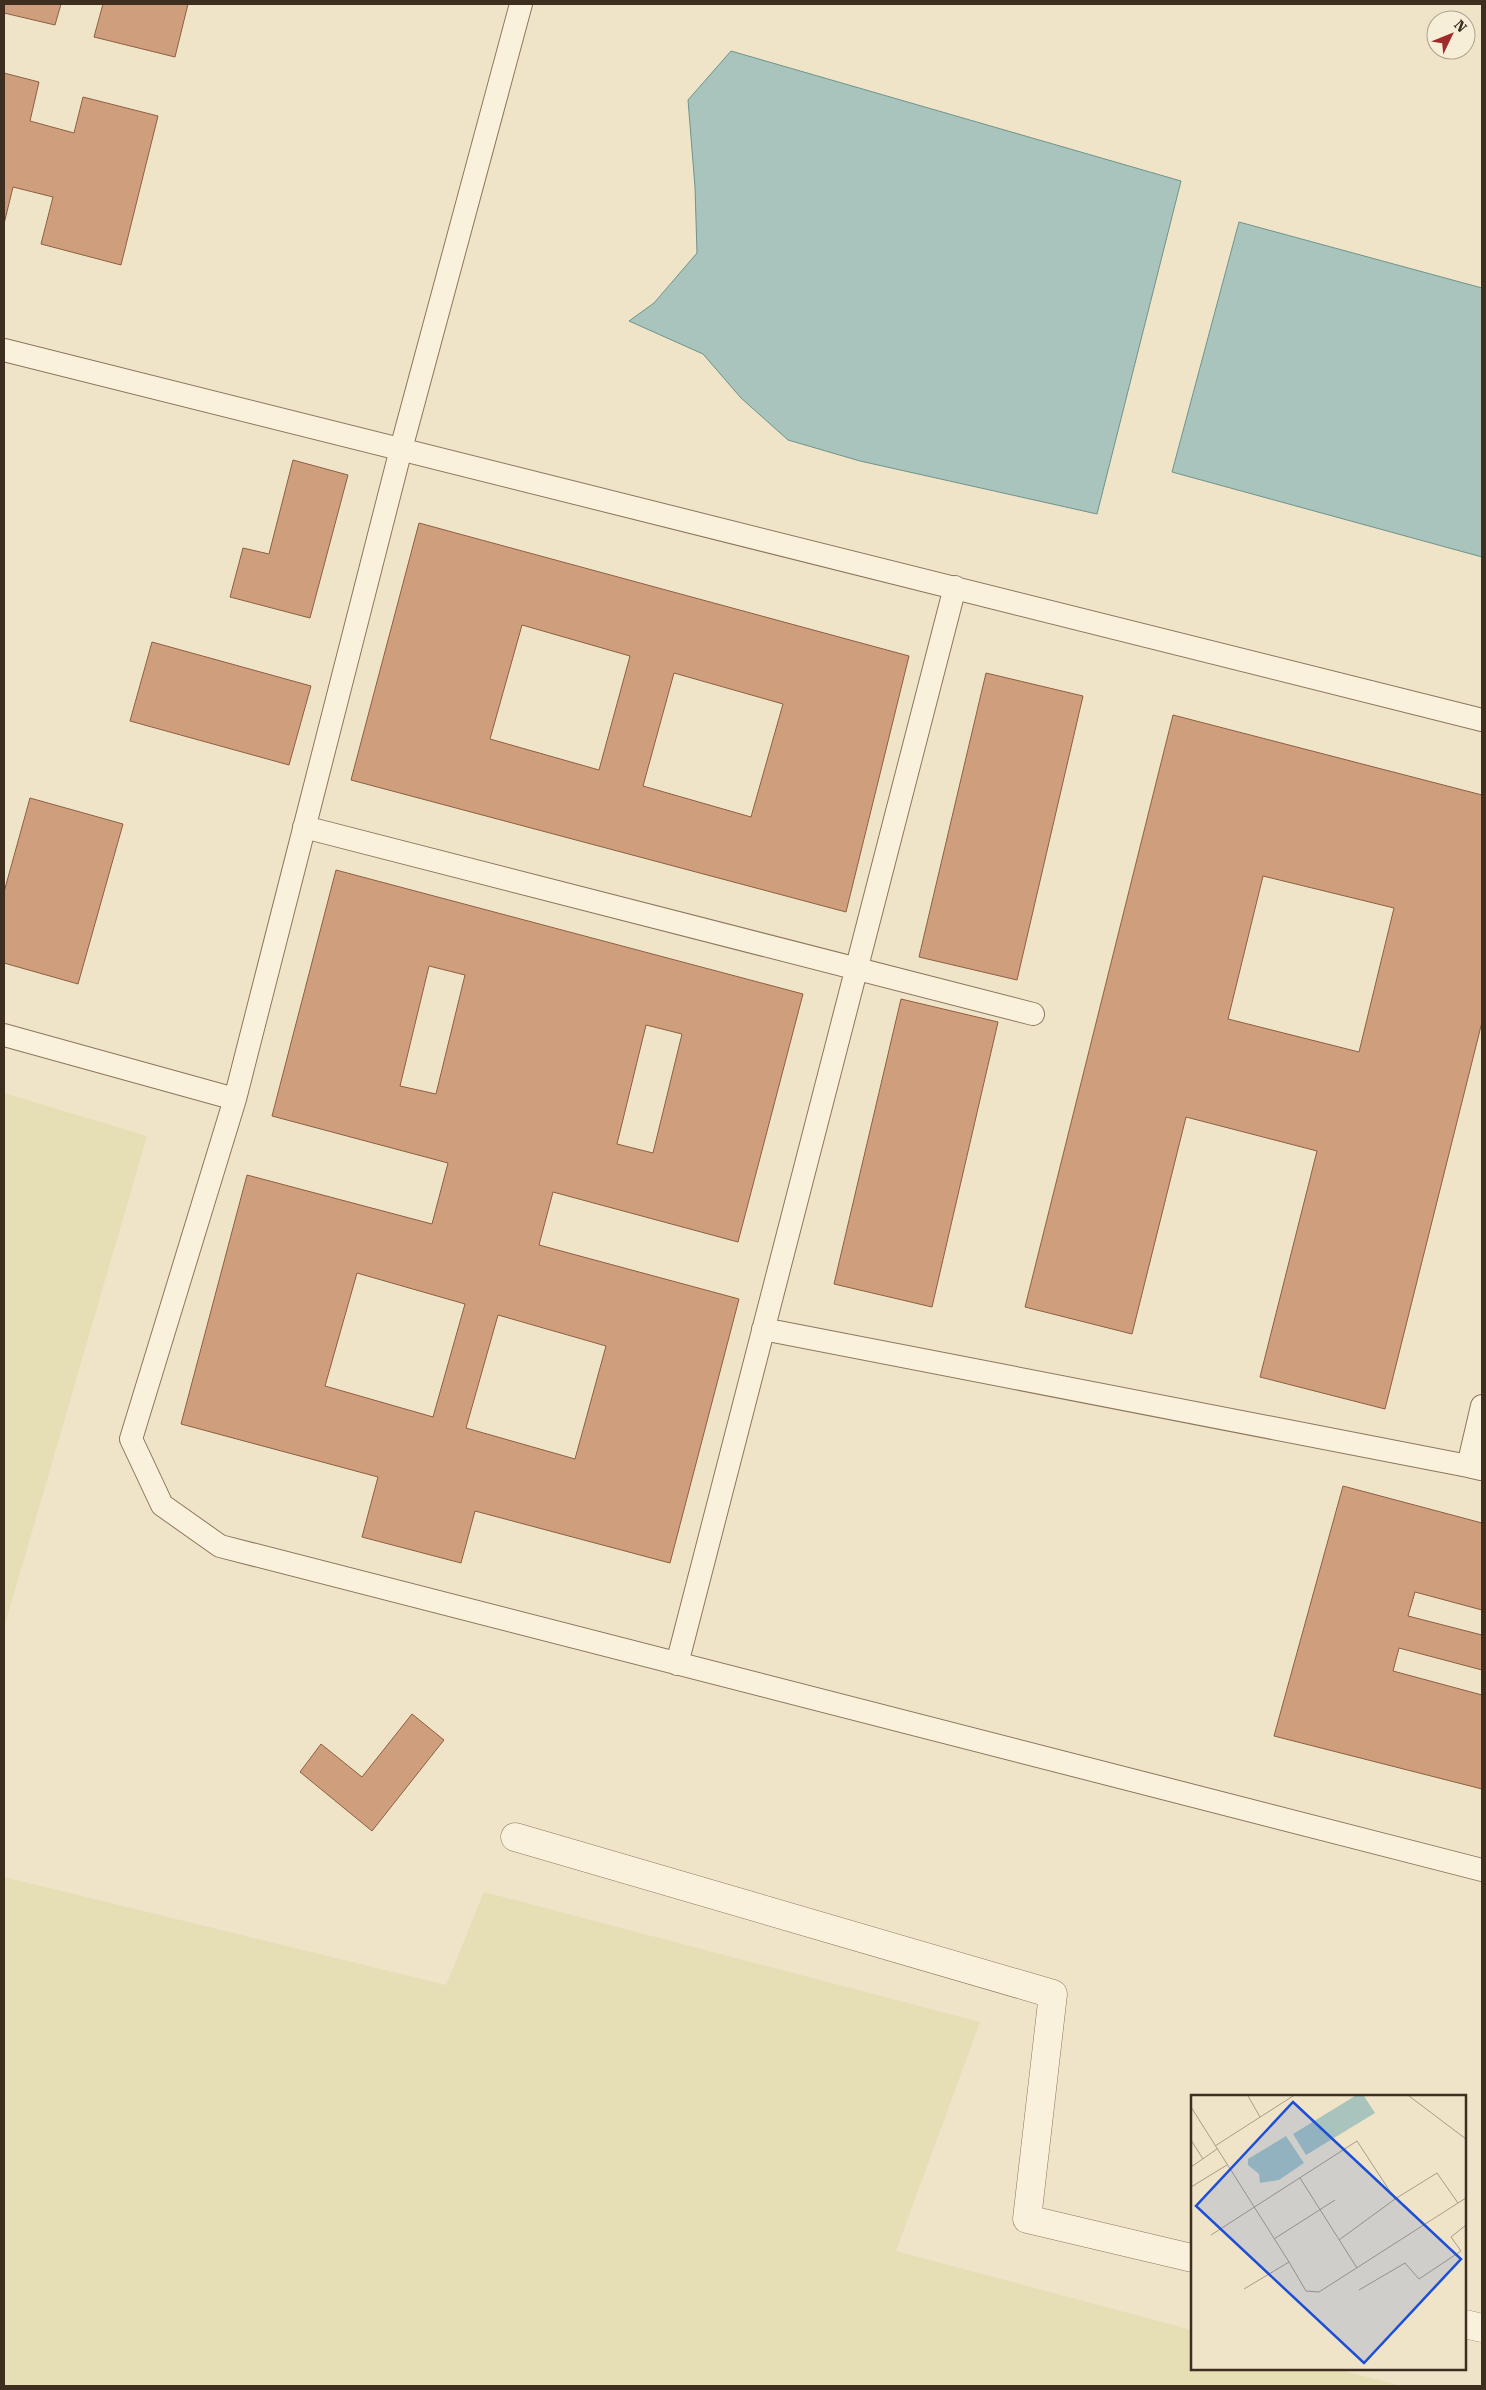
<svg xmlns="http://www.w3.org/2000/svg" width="1486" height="2390" font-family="'Roboto Serif',serif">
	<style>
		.farmland { fill: #e6deb5 }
		.water { fill: #a9c4bc; stroke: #6f938a }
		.building { fill: #cf9f7d; stroke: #8d5f41; fill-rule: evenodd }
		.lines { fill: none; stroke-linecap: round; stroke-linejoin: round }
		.service-casing { stroke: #8d765c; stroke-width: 24 }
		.minor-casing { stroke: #8d765c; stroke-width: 29 }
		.service { stroke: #faf1dc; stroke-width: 22 }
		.minor { stroke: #faf1dc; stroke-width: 28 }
		.inset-road { fill: none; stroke: #a89b85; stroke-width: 1 }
		.view { fill: #1d4ed8; fill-opacity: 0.15; stroke: #1d4ed8; stroke-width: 2.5 }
		.inset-edge { fill: none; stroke: #3d2e20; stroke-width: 2.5 }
	</style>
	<rect width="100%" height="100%" fill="#f0e4c8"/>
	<path class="farmland" d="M4,1093L147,1136L4,1628Z
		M4,1877L446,1985L484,1892L980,2022L896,2251L1192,2330V2369H1336L1402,2386H4Z"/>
	<path class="water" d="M731,51L1181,181L1097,514L860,461L788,440L741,398L703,354L629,321L654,303L697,253L695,187L688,100Z
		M1239,222L1482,288V557L1172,472Z"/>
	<path class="building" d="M4,4H61L55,25L4,13Z
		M103,4H188L175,57L94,37Z
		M4,73L39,82L30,121L74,133L83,97L158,116L121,265L41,244L53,197L13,187L4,224Z
		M293,460L348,475L310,618L230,597L243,548L269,554Z
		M419,523L909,656L846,912L351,780ZM522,625L630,656L599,770L490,739ZM674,673L783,704L751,817L643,786Z
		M152,642L311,686L289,765L130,721Z
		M986,673L1083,696L1017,980L919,957Z
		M1173,715L1482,795V1022L1385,1409L1260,1377L1317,1151L1186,1117L1132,1334L1025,1307ZM1263,876L1394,908L1359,1052L1228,1019Z
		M30,798L123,824L78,984L4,963V892Z
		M336,870L803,994L738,1242L553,1192L539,1245L739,1299L670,1563L475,1511L461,1563L362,1537L378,1477L181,1424L247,1175L432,1224L448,1163L272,1116ZM429,966L465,975L436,1094L400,1086ZM646,1025L682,1034L653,1153L617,1144ZM357,1273L465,1304L433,1417L325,1386ZM498,1315L606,1346L575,1459L466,1428Z
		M901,999L998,1022L932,1307L834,1284Z
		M1343,1486L1482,1523V1610L1415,1592L1408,1616L1482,1635V1670L1399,1648L1393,1671L1482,1695V1789L1274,1736Z
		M412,1714L444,1740L372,1831L300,1772L321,1744L362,1777Z"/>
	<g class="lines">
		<g class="service-casing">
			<path id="service" d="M4,350L1482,720
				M304,827L1033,1014
				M4,1035L235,1099L401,449L521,4
				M235,1099L131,1439L162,1505L220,1546L1482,1870
				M763,1329L1468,1466
				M1481,1469L1468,1466L1482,1406
				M677,1664L955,587"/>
		</g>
		<g class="minor-casing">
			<path id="minor" d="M515,1837L1053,1994L1027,2219L1192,2258
				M1465,2324L1482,2328"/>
		</g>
		<use href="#service" class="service"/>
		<use href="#minor" class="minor"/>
	</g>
	<g transform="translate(1191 2095)">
		<rect width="275" height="275" fill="#f0e4c8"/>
		<path d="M164,1H173L184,18L115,60L102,39ZM95,41L113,68L88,85L69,88L68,79L57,70V64Z" fill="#a9c4bc"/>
		<path class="inset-road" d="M57,1L69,22M218,1L275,44M0,12L98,167L53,194M0,45L12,64M24,51L102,1M0,72L26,54M109,83L166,173M0,92L36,70M20,140L166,46L204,104L246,78L267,108L275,103M83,144L144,105M148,145L204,104M98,167L115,196L128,197L267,108M168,195L214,168L228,184L270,156L260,142L275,130"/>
		<path class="view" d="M102,7L270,164L173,268L5,111Z"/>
		<rect width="275" height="275" class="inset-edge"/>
	</g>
	<rect width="1486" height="2390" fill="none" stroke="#3d2e20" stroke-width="10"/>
	<g transform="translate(1451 35) rotate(47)"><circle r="24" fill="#f7eed8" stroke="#ada18e"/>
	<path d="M0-4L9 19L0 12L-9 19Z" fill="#9e2a2b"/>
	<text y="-8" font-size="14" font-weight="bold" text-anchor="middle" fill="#3d2e20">N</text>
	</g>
</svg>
